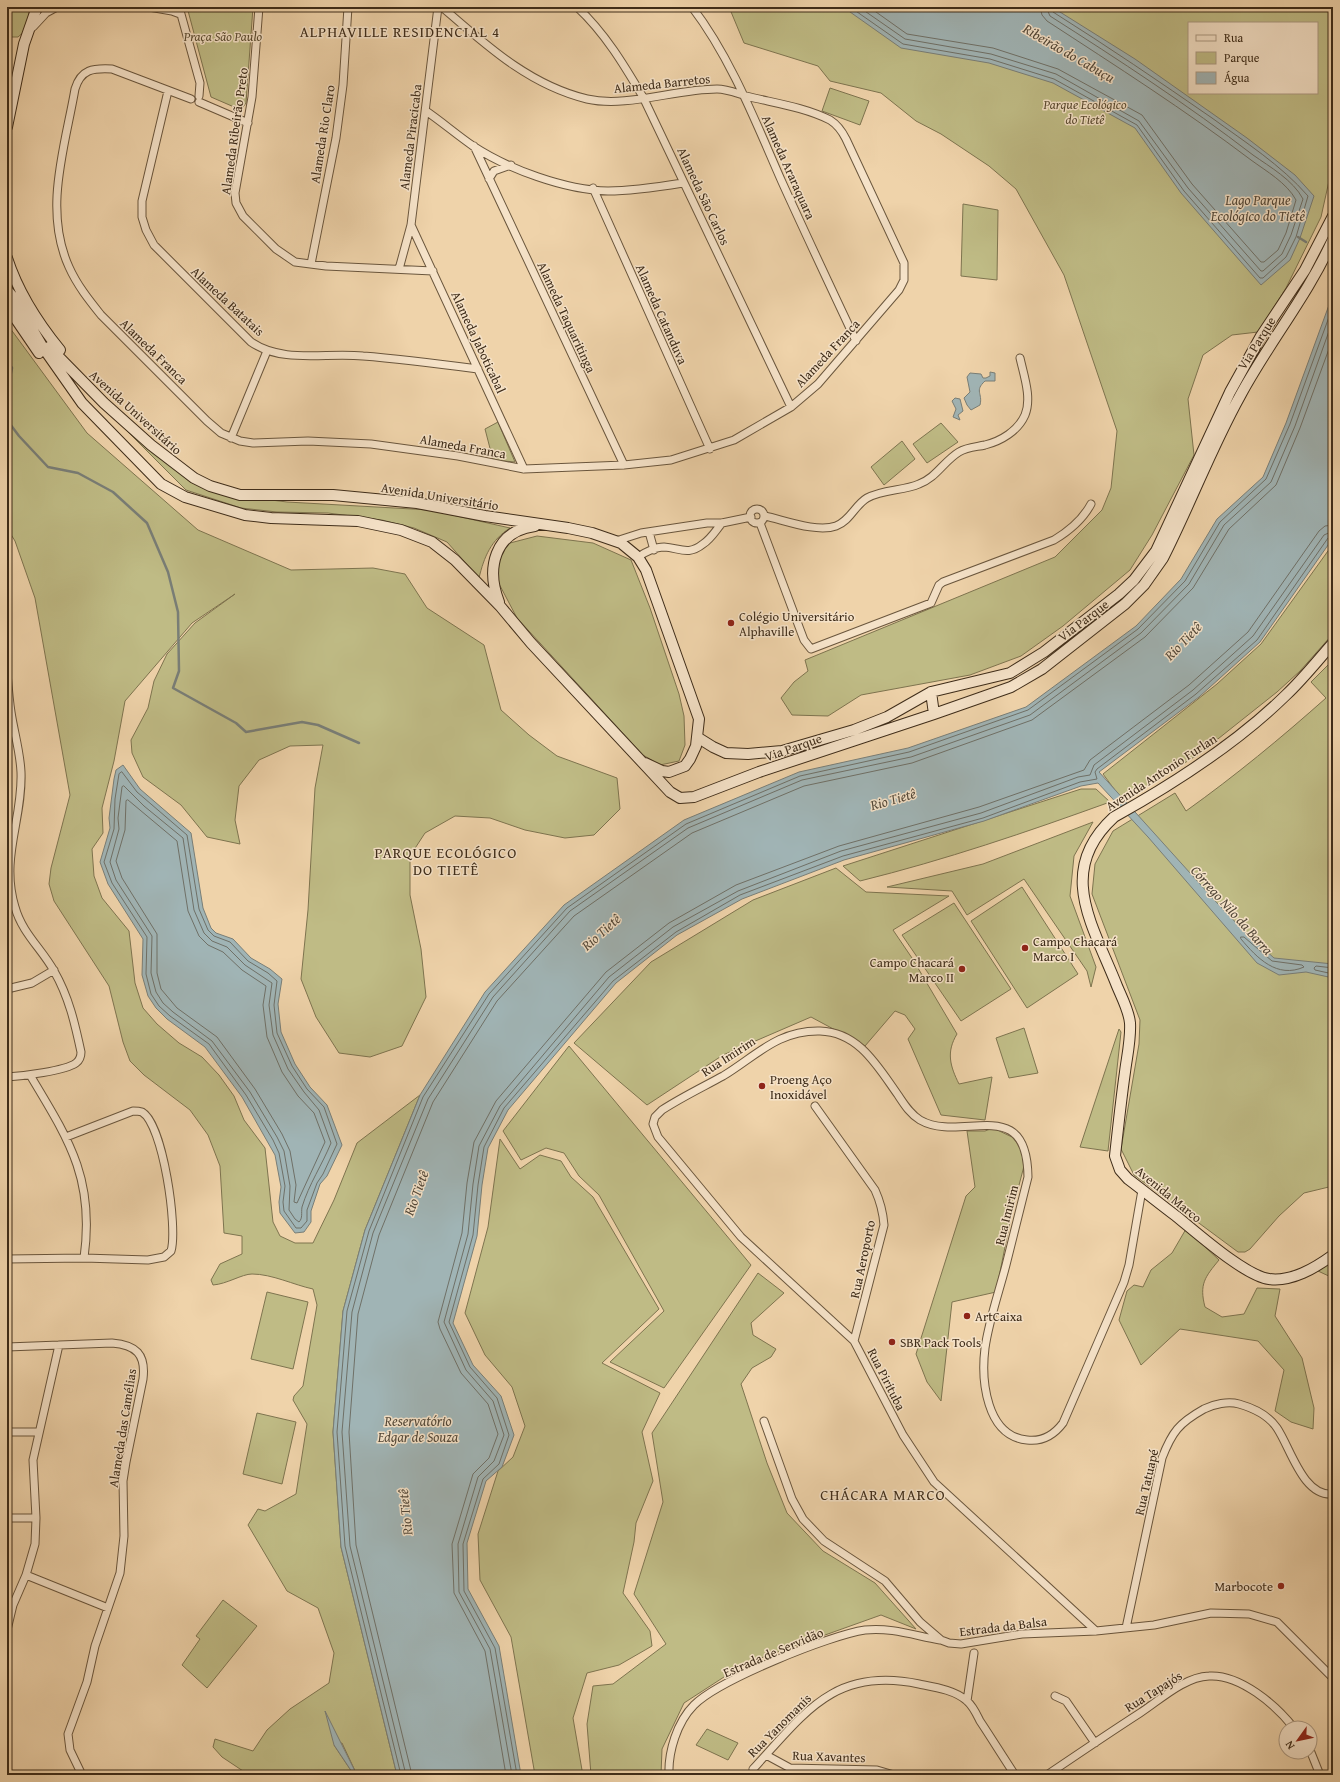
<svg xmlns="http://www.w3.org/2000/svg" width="1340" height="1782" font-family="'Gentium Book Plus',serif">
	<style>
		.green { fill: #bfbb85; stroke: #7e744f; fill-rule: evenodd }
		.water { fill: #a0b4b5; stroke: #797e77 }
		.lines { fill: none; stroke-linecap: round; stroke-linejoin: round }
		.shore { stroke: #6f7067; stroke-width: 1 }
		.stream { stroke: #797e77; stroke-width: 2.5 }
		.minor-casing { stroke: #6a563d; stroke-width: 9 }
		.secondary-casing { stroke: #3e2c19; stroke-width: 12 }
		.minor { stroke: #f5e2c8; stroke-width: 7 }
		.secondary { stroke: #f5e2c8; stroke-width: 10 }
		.poi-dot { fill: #8f2418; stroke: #f5e2c8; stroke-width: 1.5 }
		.labels { text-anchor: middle; stroke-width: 3; stroke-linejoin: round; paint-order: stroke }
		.park-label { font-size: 13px; font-style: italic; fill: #58492f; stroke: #f5e2c8 }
		.street-label { font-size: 13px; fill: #3e2c19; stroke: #f5e2c8 }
		.poi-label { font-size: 13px; fill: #3e2c19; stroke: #f5e2c8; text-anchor: start }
		.water-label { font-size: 14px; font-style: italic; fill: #524738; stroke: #f5e2c8 }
		.quarter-label { font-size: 15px; letter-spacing: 1px; fill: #3e2c19; stroke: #f5e2c8 }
	</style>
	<rect width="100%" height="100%" fill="#efd3aa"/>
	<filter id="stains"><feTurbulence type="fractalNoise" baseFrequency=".005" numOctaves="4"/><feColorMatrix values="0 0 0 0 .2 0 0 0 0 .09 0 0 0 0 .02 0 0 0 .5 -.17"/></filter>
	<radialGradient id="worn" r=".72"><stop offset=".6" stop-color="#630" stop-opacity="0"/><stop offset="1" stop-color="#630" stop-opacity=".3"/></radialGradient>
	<path class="green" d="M7,7H30L26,30L18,37H7Z
		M187,7H253L246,103L241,110L211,97Z
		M729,7H1333V163L1321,217L1286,288L1258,332L1232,335L1203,355L1188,399L1194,455L1152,535L1130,570L1063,626L1021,656L970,675L861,695L828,716L792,715L781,698L794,682L808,671L805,660L1055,557L1102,510L1111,488L1117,431L1064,275L1016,189L989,166L941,134L916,121L881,93L830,81L818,66L744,43ZM1189,23H1317V93H1189Z
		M830,88L869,101L860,125L822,111Z
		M963,204L998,210L997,280L961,276Z
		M7,324L87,433L198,530L291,570L373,568L405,574L427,608L484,645L501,710L529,735L557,756L617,778L620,809L594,835L565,838L525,830L490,818L455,816L425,833L410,856V895L421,949L426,997L402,1046L370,1057L339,1053L316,1017L301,979L308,910L315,788L323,745L290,746L259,760L239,786L235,820L240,844L207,837L181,805L143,777L132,753L131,740L148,708L154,681L167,654L195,623L235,594L192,623L125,701L114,761L102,808L103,833L92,849L94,876L102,898L129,931L135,983L143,1008L157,1024L179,1043L202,1057L219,1075L234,1096L244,1120L265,1148L273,1222L280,1236L295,1243H313L334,1200L357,1143L420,1095L365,1230L343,1311L333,1432L341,1547L397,1775H357L342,1743L334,1745L354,1775H249L222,1757L213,1747L215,1739L253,1751L267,1730L290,1709L329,1683L334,1653L318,1608L287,1591L248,1525L258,1509L265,1511L296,1494L307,1424L293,1400L294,1396L303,1386L317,1305L313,1289C294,1285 272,1274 252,1274C242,1274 227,1284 213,1285L211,1280L220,1264L242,1254V1236L224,1233L220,1166L208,1135L190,1110L144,1075L130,1061L123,1042L109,986L54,901L49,884L51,868L70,795L35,598L15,541L7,528Z
		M99,403L190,482L223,494L287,502L430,510L510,528C491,540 484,557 479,578L447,542L414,528L382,520L328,513L277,512L241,508L186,490Z
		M498,422L515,462L493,460L485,429Z
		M941,423L958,442L927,463L913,444Z
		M902,441L915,459L884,485L871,467Z
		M537,536L593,543L631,560L650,608L679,694L684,716L685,745L679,761L660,765L643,755L517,618L497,580L500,553L510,543Z
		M1333,544V634L1331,636L1300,671L1277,692L1199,754L1123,801L1103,774L1217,684L1261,644Z
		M1333,660V1186L1304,1193L1279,1216L1250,1249L1245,1252H1238L1134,1175L1121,1149L1139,1044L1140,1020L1092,894L1095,864L1113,831L1175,793L1186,811C1235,776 1281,738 1326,698L1311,682Z
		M1081,789H1096L1110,802C1027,832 945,860 860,881L843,866Z
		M1093,822L1074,856L1070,896L1096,967L1091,987L1087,971L1024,879L967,915L952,891L887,887L983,864Z
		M836,868L866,892L949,896L893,930L912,958L957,1034C946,1052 950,1066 959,1084L992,1077L985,1120L941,1115L908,1039L915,1029L905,1015L895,1011L865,1046L811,1017L723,1055L647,1105L574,1043L651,962L753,900Z
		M1022,887L1078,974L1027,1008L971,921Z
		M954,903L1011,989L961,1021L902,935Z
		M1024,1028L1038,1073L1009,1078L996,1038Z
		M1119,1029L1121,1032L1108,1151L1080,1147Z
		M569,1046L751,1265L664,1388L610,1362L664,1311L599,1195L579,1176L564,1153L546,1148L521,1160L503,1131Z
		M993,1128L1012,1137L1022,1148L1024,1166L1012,1212L996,1292L952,1302L941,1401L927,1382L916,1354L966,1196L975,1187L967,1131H985Z
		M500,1139L520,1169L540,1155L561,1161L571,1177L593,1197L659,1309L602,1363L660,1393L642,1432L653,1481L636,1523L634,1542L623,1593L650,1631L652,1646L619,1665L587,1673L573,1718L582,1770L580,1775H535L511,1637L480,1580L478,1534L498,1471L513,1457L525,1426L512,1387L485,1355L465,1313L488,1227Z
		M1186,1229L1219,1260C1205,1277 1199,1284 1205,1307L1222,1317L1244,1314L1257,1288L1280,1289L1275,1316L1302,1358L1314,1408L1313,1429L1291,1422L1275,1411L1284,1370L1258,1341L1180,1329L1141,1365L1119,1320L1127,1291L1134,1285L1143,1287L1151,1270L1172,1253Z
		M1333,1261V1278L1318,1271Z
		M758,1273L784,1293L751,1323L753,1335L776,1349L771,1357L752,1368L741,1384L767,1463L787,1513L823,1551L875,1583L916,1629L881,1615L744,1664L684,1703L662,1749L661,1775H591L587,1724L593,1686L613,1684L666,1644L634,1594L663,1502L652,1433Z
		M267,1292L308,1302L293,1369L251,1359Z
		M257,1413L296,1422L282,1484L243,1474Z
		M223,1600L257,1626L207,1688L182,1665L200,1639L196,1636Z
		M707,1729L738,1743L728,1760L696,1745Z"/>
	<path class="water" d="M843,7H1052L1135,59L1247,138L1295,175L1314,196L1300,238L1290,260L1261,285L1181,193L1135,128L1053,83L989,63L901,48Z
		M1333,294V538L1260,642L1199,697L1099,772L1218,904L1244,931L1274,958L1333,964V978L1306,972L1279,975L1257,963L1148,837L1098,783L1081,786L984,821L844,860L742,899L677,935L616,983L508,1110L488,1148L482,1185L477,1236L453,1323L473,1365L501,1396L514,1435L502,1467L486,1481L467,1543L468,1589L499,1646L521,1775H397L341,1547L333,1432L343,1311L365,1230L420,1095L485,992L564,905L684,820L799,772L908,748L1026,707L1136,626L1181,579L1217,519L1263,477L1286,423Z
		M990,372L995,373V381H985C974,391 983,393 980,405L971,410L967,405L964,398L970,392L967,377L970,373L981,374L983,378H986L990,376Z
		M955,398L960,399L963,411L958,415L960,420L953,417L956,409L952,401Z
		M123,765L140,789L191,833L203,908L211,928L216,933L233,939L251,958L270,969L282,979L278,1004L281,1032L295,1064L310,1087L327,1105L342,1145L327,1176L320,1184L311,1211V1222L304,1232L295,1233L280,1213L279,1202L281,1187L275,1155L242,1097L205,1047L167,1019L156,1008L148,996L142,975L143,939L108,884L100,862L110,828L109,818L114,779L116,770Z
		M325,1711L357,1775H354L334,1745Z"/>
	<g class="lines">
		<path class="shore" d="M850,7L903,44L990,59L1054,79L1137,125L1184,191L1260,278H1263L1286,257L1296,237L1308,196C1281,165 1245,142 1212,118C1160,82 1107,46 1053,12L1051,7
			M859,7L905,39L991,54L1056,74L1139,121L1188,188L1261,271H1263L1282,254L1291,235L1303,199C1293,180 1270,167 1253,155C1188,105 1119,60 1050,16L1046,7
			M869,7L907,34L993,48L1058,69L1142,115L1192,184L1261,262H1264L1278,250L1286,233L1296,200C1287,183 1266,171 1251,160C1185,110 1116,66 1047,21L1042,15L1040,7
			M122,772L137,792L187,835L199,909L208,930L214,936L230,942L248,961L268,973L277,981L274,1005L277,1033L292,1066L307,1089L324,1107L337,1144L323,1174L317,1183L307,1210V1221L301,1228H296L284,1211L283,1202L285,1186L279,1153L273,1140L246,1095L209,1044L170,1016L159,1006L151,994L146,974L147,937L112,883L104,862L114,829L115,799L119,774Z
			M124,786L144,806L183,838L194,910L204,933L212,941L227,947L245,965L272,983L269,1005L273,1035L288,1069L304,1092L319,1110L331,1143C322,1165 309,1184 302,1207C301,1213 303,1218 299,1222L295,1219L289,1210L290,1186L284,1151L277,1137L250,1092L212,1041L173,1012L163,1003L156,992L151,973L152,936L116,880L110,862L119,829L118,818L122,787Z
			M128,800L177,841L188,911L199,936L208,945L223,952L242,970L266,986L263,1005L267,1037L282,1072L298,1096L314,1113L325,1142L297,1203L294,1202L296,1185L290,1151L282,1134L255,1089L217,1037L177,1008L161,989L157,973V934L122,878L116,861L125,830L126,801Z
			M1241,937H1244L1272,961L1302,965L1304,967C1277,979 1257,958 1241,939Z
			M1333,968L1316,966L1314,968L1315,970L1333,974
			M401,1775L345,1546L337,1432L347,1311L369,1231L423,1097L489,994L567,908L686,824L800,776L909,752L1028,710L1138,629L1185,581L1220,522L1266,479L1290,424L1333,306
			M406,1775L350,1546L342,1432L352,1312L373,1233L428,1099L493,997L570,911L688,828L802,780L911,757L1030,715L1141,633L1189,584L1224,525L1271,482L1295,426L1333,320
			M412,1775L356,1545L349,1432L358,1314L379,1235L433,1102L497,1001L574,916L692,833L804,786L912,763L1032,720L1145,637L1193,588L1229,529L1276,485L1300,428L1333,338
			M506,1775L485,1651L454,1593L452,1544L473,1474L489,1458L498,1434L488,1404L461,1373L440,1329L438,1322L462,1233L467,1183L474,1142L496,1101L606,972L669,923L736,885L839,846L979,807L1084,770L1090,760L1189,685L1248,632L1319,531L1325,526L1333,525
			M512,1775L490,1649L459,1592L458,1544L478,1477L494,1461L504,1435L493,1401L466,1370L444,1322L468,1234L473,1184L479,1146L500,1106L609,977L673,927L738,891L841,851L981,813L1078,777L1090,775L1094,765L1193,690L1253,636L1324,535L1333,531
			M517,1775L495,1648L464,1591L463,1544L483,1479L499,1464L509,1435L497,1398L470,1367L449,1322L473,1235L478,1185L484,1147L504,1108L613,981L676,932L740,895L843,856L983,818L1080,782L1097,779L1095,772L1097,769L1196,694L1257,640L1328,538L1333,536"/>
		<path class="stream" d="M1298,237L1306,242
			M7,360L12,368L7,392
			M7,420L19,436L48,467L78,473L113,492L147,523L168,572L178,612L179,671L173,688L236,723L246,732L302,722L318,725L359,743"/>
		<g class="minor-casing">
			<path id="minor" d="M149,7L172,11L180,14
				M179,7L200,83L199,96
				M259,7L252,97L235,193L236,203L243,216L276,249L295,262L326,266L433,271
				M577,7C605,33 624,65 643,97L791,407
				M692,7C731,58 756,123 782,182C806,235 831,288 856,341
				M33,27L46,13L57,7
				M168,91L142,201V217L146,230L154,245L251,342C283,364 326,352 363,356C402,359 440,364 478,369
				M191,99L112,69C93,68 81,69 75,89C65,147 43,210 69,267C77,285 89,300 101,315L207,421L221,433L240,441L253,443L308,441L371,444L458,456L524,469L624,465L671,460L734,440L791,407L818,384L899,290L904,280V263L846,139C842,131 838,125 830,120C804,107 774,103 746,96C736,93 727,89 717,89C675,89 627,108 587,99C529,85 486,45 442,7
				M199,102L248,123
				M426,111C442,122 457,135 473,146C508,169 565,190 608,191C633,191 658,187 683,183
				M474,146L624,465
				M489,179L494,171L511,165
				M593,188L710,449
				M411,225L524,469
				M311,264L336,138L343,85L348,7
				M399,269L411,225L438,7
				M231,438L267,351
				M750 516a7 7 0 1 1 14 0a7 7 0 1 1-14 0Z
				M765,516C784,520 817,533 836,526C850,521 855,505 867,498C883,489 903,491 919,484C936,478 944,461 959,452C967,447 976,447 985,445C1001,441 1018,431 1025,415C1032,398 1024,376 1020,358
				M760,523L804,640L811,649L931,603L939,585L943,582L1054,540C1069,531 1083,519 1091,504
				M649,532L654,550
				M616,541L641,533L707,523H722L751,517
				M638,557C645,552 656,547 664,547C680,548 688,556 703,544C711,539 716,530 722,523
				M7,672C8,685 9,699 11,712C14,732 20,751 21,772C23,819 0,858 15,907C22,933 42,949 54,971C69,997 75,1024 81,1052C81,1057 80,1060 76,1063C65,1071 22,1076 7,1077
				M7,989L32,983L54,970
				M30,1075C69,1140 95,1179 84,1258
				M815,1106L875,1190C880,1201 883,1212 884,1225L854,1341
				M7,1259L84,1258L148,1260L164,1257L171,1251C178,1228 163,1124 142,1112C139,1111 136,1111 133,1111L66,1137
				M7,1347L112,1343C136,1345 146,1354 143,1379L126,1462L123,1481L124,1536L120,1573L95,1646L87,1682L68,1734L70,1750L82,1775
				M764,1421L792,1499L803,1519L824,1541L885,1581L920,1622L941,1640L949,1643L961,1644L1022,1634L1096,1631L1154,1625L1211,1613L1249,1614L1277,1622L1333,1678
				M7,1432H38
				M7,1518H36
				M26,1575L108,1608
				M1126,1628L1162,1458C1172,1432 1179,1423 1204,1409C1214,1404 1228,1401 1239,1404C1253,1408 1269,1416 1277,1428C1291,1449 1303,1497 1333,1494
				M7,1630L13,1605L26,1575L35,1544L36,1518L33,1460L59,1345
				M1096,1631L934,1482L903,1435L854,1341L741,1237L658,1137L653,1124L655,1117L662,1110C682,1097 703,1087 723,1076C756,1056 778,1030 820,1031C859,1032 878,1067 898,1095C904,1104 910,1114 920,1120C962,1144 1027,1092 1028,1177C1021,1206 1013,1236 1006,1265C999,1292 989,1320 985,1348C981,1380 986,1436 1027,1440C1043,1442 1054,1435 1063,1423L1124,1282L1129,1265L1142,1190
				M1055,1696L1066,1701L1095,1743
				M967,1701L974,1653
				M1310,1750L1320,1775
				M766,1755L790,1768L877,1770L894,1775
				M753,1769C804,1714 834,1666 919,1684C934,1687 955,1690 967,1701C973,1706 977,1715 980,1721C992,1739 1003,1757 1015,1775
				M669,1775C668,1752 677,1722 694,1705C719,1680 830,1635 865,1630C891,1627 916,1636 940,1640
				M1047,1775C1078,1754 1109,1733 1140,1713C1160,1700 1184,1677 1209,1676C1240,1674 1276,1705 1294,1728"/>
		</g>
		<g class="secondary-casing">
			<path id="secondary" d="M7,127L24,44L37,7
				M7,258C18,292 38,323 60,350
				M7,290L14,298L42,346L82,403L161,484L185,497L245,515L271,518L358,521L401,530L432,542L455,560L500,606L531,643L670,792L680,798L694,797L759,772L934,714L1011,687L1042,669L1125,604L1144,585L1163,558C1190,505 1211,448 1240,396C1269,342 1308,295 1333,239
				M7,306L39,353
				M49,347L104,403L151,445L194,478L210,486L240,495H333L417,503L485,516L568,528L592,533L621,543L638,557L646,570L699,719L696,746L690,759L685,766L669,772L662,771L645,763
				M499,602C486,569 494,531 535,526
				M1333,643C1318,660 1303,679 1286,695C1236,744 1175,783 1114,817C1055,871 1093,925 1117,986C1122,998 1129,1011 1130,1023C1131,1039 1127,1056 1125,1072C1121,1100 1118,1128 1115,1156L1120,1170L1128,1179C1144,1191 1160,1204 1176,1216C1196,1232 1245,1276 1269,1279C1292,1282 1315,1268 1333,1255
				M931,692L934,714
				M697,737L713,747L726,753L748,754L782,751L854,730L887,717L931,692L1010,673L1044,652L1119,594L1134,580L1156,551L1230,392L1261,336L1305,270L1333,216"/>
		</g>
		<use href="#minor" class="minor"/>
		<use href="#secondary" class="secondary"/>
	</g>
	<g class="poi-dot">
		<circle cx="731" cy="623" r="4"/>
		<circle cx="1025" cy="948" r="4"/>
		<circle cx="962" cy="969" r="4"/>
		<circle cx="762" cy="1086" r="4"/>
		<circle cx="967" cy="1316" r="4"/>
		<circle cx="892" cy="1342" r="4"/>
		<circle cx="1281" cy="1586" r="4"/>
	</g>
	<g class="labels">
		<g class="park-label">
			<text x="223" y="41">Praça São Paulo</text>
			<text x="1085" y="109">Parque Ecológico<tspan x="1085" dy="15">do Tietê</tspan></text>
		</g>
		<g class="street-label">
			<text transform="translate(662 83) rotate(-6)" y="5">Alameda Barretos</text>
			<text transform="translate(234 131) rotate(-82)" y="5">Alameda Ribeirão Preto</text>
			<text transform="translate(322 134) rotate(-81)" y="5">Alameda Rio Claro</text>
			<text transform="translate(410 137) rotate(-83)" y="5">Alameda Piracicaba</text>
			<text transform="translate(789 167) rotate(66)" y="5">Alameda Araraquara</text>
			<text transform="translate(704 196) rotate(65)" y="5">Alameda São Carlos</text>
			<text transform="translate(228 301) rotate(43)" y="5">Alameda Batatais</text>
			<text transform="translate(662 314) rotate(66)" y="5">Alameda Catanduva</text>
			<text transform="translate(567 317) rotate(65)" y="5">Alameda Taquaritinga</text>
			<text transform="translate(479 342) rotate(65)" y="5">Alameda Jaboticabal</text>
			<text transform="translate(1256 343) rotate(-58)" y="5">Via Parque</text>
			<text transform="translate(154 351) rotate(44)" y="5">Alameda Franca</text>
			<text transform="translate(827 353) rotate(-47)" y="5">Alameda Franca</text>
			<text transform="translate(136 412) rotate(42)" y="5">Avenida Universitário</text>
			<text transform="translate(463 446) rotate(10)" y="5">Alameda Franca</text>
			<text transform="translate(440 496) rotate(9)" y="5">Avenida Universitário</text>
			<text transform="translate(1083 620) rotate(-37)" y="5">Via Parque</text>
			<text transform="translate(793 747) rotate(-19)" y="5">Via Parque</text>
			<text transform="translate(1161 772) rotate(-33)" y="5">Avenida Antonio Furlan</text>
			<text transform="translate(728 1056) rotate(-33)" y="5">Rua Imirim</text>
			<text transform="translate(1169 1194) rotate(39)" y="5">Avenida Marco</text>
			<text transform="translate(1006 1215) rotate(-76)" y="5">Rua Imirim</text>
			<text transform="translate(862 1259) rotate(-78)" y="5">Rua Aeroporto</text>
			<text transform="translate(887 1379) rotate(63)" y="5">Rua Pirituba</text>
			<text transform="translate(122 1428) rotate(-81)" y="5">Alameda das Camélias</text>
			<text transform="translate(1146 1482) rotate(-77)" y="5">Rua Tatuapé</text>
			<text transform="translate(1003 1626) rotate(-7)" y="5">Estrada da Balsa</text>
			<text transform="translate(773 1652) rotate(-23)" y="5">Estrada de Servidão</text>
			<text transform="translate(1153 1691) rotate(-32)" y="5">Rua Tapajós</text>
			<text transform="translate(779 1725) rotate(-45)" y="5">Rua Yanomanis</text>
			<text transform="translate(829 1756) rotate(2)" y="5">Rua Xavantes</text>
		</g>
		<g class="poi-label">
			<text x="739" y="621">Colégio Universitário<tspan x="739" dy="15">Alphaville</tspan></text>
			<text x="1033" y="946">Campo Chacará<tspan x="1033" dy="15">Marco I</tspan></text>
			<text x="954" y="967" text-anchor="end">Campo Chacará<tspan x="954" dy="15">Marco II</tspan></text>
			<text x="770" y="1084">Proeng Aço<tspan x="770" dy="15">Inoxidável</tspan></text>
			<text x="975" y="1321">ArtCaixa</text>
			<text x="900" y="1347">SBR Pack Tools</text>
			<text x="1273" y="1591" text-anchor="end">Marbocote</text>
		</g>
		<g class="water-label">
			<text transform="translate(1069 53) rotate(30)" y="5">Ribeirão do Cabuçu</text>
			<text x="1258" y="205">Lago Parque<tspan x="1258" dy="16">Ecológico do Tietê</tspan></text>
			<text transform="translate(1183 641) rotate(-46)" y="5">Rio Tietê</text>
			<text transform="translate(893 799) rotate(-16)" y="5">Rio Tietê</text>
			<text transform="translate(1232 910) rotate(48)" y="5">Córrego Nilo da Barra</text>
			<text transform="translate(601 932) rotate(-42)" y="5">Rio Tietê</text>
			<text transform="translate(416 1193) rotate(-70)" y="5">Rio Tietê</text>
			<text x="418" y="1426">Reservatório<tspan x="418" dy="16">Edgar de Souza</tspan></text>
			<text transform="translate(405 1512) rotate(-96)" y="5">Rio Tietê</text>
		</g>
		<g class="quarter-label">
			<text x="400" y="37">ALPHAVILLE RESIDENCIAL 4</text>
			<text x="446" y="858">PARQUE ECOLÓGICO<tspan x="446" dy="17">DO TIETÊ</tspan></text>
			<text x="883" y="1500">CHÁCARA MARCO</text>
		</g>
	</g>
	<rect width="1340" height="1782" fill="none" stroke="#efd3aa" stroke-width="24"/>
	<rect x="8" y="8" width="1324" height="1766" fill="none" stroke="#3e2c19" stroke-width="2"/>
	<rect x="12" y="12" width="1316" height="1758" fill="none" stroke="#3e2c19"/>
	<rect x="1188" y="22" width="130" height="72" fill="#f5e2c8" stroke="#ac9982"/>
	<rect x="1196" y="35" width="20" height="6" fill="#f5e2c8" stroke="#ac9982"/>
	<text x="1224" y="42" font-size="12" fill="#3e2c19">Rua</text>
	<rect x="1196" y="52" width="20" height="12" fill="#bfbb85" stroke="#ac9982"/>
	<text x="1224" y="62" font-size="12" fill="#3e2c19">Parque</text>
	<rect x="1196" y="72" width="20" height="12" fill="#a0b4b5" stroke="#ac9982"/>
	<text x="1224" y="82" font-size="12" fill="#3e2c19">Água</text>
	<g transform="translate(1298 1740) rotate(237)"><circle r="19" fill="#f5e2c8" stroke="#ac9982"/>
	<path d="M0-3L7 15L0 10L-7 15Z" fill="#8f2418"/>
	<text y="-6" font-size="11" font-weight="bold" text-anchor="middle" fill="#3e2c19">N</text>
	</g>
	<rect width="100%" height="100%" filter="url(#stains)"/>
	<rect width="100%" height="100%" fill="url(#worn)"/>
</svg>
